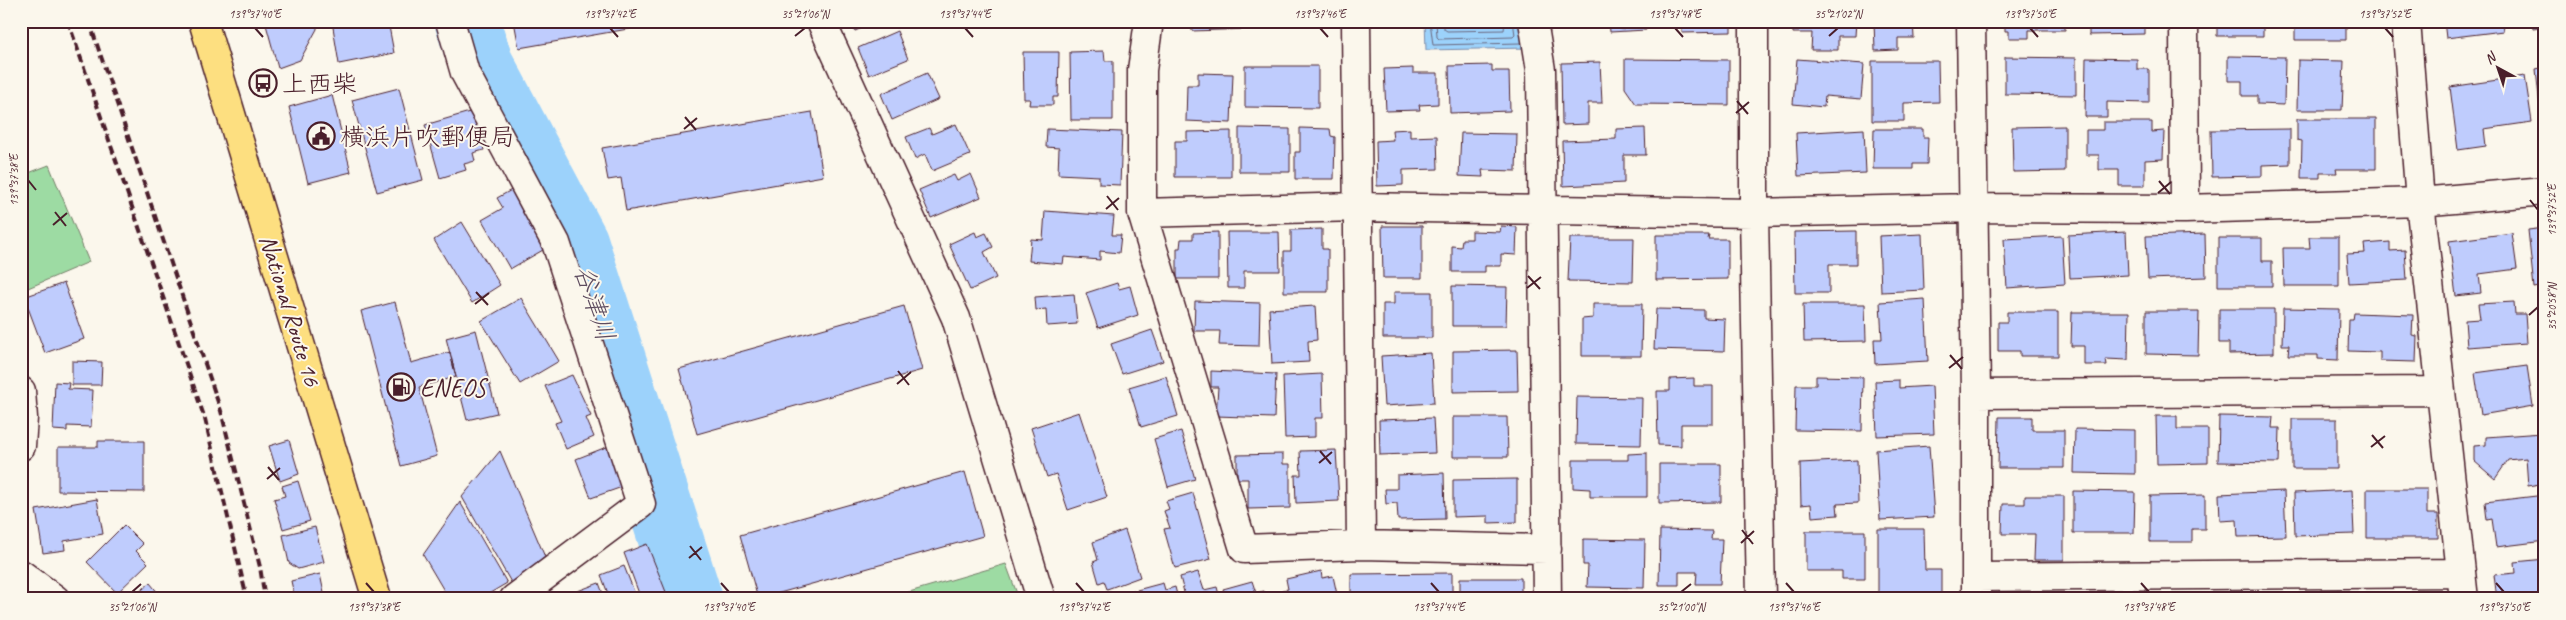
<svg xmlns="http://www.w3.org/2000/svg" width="2566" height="620" font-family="Caveat,'Klee One',sans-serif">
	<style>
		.green { fill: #9ddba3; stroke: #747d67 }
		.water { fill: #9cd2fb; stroke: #7b8aa8 }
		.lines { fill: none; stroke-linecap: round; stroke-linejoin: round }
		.shore { stroke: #6b677e; stroke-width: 1 }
		.river { stroke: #9cd2fb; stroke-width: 65 }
		.building { fill: #bfccfd; stroke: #4a1f2b }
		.minor-casing { stroke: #4a1f2b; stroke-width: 31 }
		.trunk-casing { stroke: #4a1f2b; stroke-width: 31 }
		.minor { stroke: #fbf7ec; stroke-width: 28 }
		.trunk { stroke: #fddf80; stroke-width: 28 }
		.rail { stroke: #4a1f2b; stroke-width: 4; stroke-dasharray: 8 4; stroke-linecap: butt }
		.ticks { fill: none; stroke: #4a1f2b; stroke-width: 2 }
		.labels { text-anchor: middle; stroke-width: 4; stroke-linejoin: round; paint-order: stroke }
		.poi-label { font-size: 25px; fill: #4a1f2b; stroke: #fbf7ec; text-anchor: start }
		.street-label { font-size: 25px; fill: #4a1f2b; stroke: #fbf7ec }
		.water-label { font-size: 26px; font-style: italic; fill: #5e4c5f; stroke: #fbf7ec }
		.neatline { fill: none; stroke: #4a1f2b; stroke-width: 2 }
		.ticks-label { font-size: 12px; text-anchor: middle; fill: #4a1f2b }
	</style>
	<rect width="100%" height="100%" fill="#fbf7ec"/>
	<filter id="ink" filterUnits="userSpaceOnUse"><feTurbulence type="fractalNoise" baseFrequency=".02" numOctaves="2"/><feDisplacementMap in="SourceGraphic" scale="10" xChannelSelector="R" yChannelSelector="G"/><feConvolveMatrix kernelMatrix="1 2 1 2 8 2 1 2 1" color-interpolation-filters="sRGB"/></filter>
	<g filter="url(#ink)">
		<path class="green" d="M49,165L89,262L21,291V176Z
			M1006,564L1019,599H885Z"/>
		<path class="water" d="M1425,21H1523L1529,48L1426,50Z"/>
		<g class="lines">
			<path class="shore" d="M1430,21L1433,45L1521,43
				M1436,21L1437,37L1439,39L1513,37L1515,35L1513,21
				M1444,21V29L1447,31L1504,30L1505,21"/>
			<path class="river" d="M467,21L481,64L576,243L690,599"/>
		</g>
		<path class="building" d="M265,21H317V29L300,60L278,68Z
			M332,21H388L394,53L339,64Z
			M514,21H674L519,48Z
			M851,21H879L855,31Z
			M1191,21H1250V29L1192,31Z
			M1609,21H1645L1646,30L1610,32Z
			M1682,21H1731V32L1682,33Z
			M1793,21H1856L1855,36H1838V50H1811L1812,33H1793Z
			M1874,21H1913L1914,38H1898V50L1875,51Z
			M2005,21H2065V30H2029V38H2009V31H2005Z
			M2089,21H2145V34L2089,35Z
			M2209,21H2281V27H2263V36H2217V24H2209Z
			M2295,21H2346V40H2295Z
			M2444,21H2502L2503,31L2446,38Z
			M2532,21H2545V27L2533,29Z
			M897,31L908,59L869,75L858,48Z
			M1104,51L1105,61H1113V120H1071L1070,52Z
			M1023,52H1059L1058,97H1053V105H1029L1030,99H1024Z
			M2228,56L2285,57L2284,105L2257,104V96H2242V81H2228Z
			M2005,57L2076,58V95L2005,94Z
			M2086,58L2137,59V69H2149V103L2107,102V117H2085Z
			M1625,59L1729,60V105L1636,104L1625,88Z
			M1797,59L1864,64L1861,99L1825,96L1824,107L1793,104Z
			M2298,60L2344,61L2342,110H2297Z
			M1872,61H1938L1939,102L1904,103V121H1872Z
			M1600,62L1602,103H1588V124L1562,125L1561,63Z
			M1492,65V71H1509L1510,111L1450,113L1449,66Z
			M1245,66H1318V108L1245,107Z
			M2545,67V118H2541L2536,69Z
			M1413,68V73H1438V104L1419,105L1420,110L1386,111L1384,69Z
			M927,73L939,99L892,120L881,94Z
			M1198,73L1233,74L1231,123L1186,121L1187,85H1198Z
			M2525,76L2532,122L2484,129L2486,146L2458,150L2450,87Z
			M399,88L423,180L377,192L352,100Z
			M332,95L351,172L308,183L289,107Z
			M473,111L484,150L473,153L475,161L464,164L466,170L440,178L425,125Z
			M812,112L823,176L626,211L621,178L608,180L602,148Z
			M2297,119H2376V169H2336L2337,173H2320V178H2301L2302,141L2297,140Z
			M2103,122H2152V132L2164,131L2163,159L2145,160V186H2119V170H2099V155H2086V130H2103Z
			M956,124L970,155L932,171L925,154L915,159L906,137L929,128L932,134Z
			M2065,126V171L2013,172L2012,127Z
			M1239,128L1290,129V172H1239Z
			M1300,128L1330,129L1331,136L1335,137L1334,179H1295V152H1300Z
			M1645,128L1646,155H1624V183L1563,186L1562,141L1616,139V129Z
			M1047,129L1122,132L1120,185L1099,184V176L1058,174L1059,148L1046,147Z
			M1410,129V137L1437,136L1438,169L1403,170V185L1377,186L1376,141L1393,140L1392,130Z
			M1864,129L1866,173L1798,176L1796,133Z
			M1874,129H1923V137H1928L1927,164H1913V169H1873Z
			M2290,129V164L2262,165V176L2212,177L2211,130Z
			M1231,131V177H1175V141H1187V132Z
			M1461,133L1517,134L1516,171L1482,170L1483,177L1459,176Z
			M971,174L981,197L931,218L919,190L954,175L957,181Z
			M515,188L542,237L538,239L543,250L510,269L482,220L503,208L497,198Z
			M1045,211L1114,216L1112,235H1121L1119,253L1100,251V260L1064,257L1063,264L1029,261L1031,239L1043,240Z
			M462,222L500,285L472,303L434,240Z
			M1382,226H1422V278H1383Z
			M1501,226L1517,227L1516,255L1501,254V266H1485V272H1452V246L1461,247L1462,239H1472V231L1500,232Z
			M2545,228V286L2534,288L2528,230Z
			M1322,229V249H1328V292H1284V251H1291V230Z
			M1856,231V264H1829V293H1795L1794,232Z
			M975,232L977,237L986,233L993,247L984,252L996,278L970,290L949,244Z
			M1218,232V279H1177V248H1180L1181,239H1193V233Z
			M1227,232H1279L1280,271H1244V288H1228Z
			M2126,232L2128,275L2070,278L2068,235Z
			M2512,233L2517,269L2479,274L2481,293L2456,296L2449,241Z
			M1922,234L1924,290L1881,292L1879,236Z
			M2205,234L2206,277L2148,279L2146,236Z
			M1656,235H1709L1708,239H1728V279L1656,280Z
			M2062,236L2065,284L2007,288L2004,239Z
			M2309,237H2339V286H2284L2283,248H2310Z
			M1570,238H1634L1633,282L1568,281Z
			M2218,238H2262V261H2272V286H2218Z
			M2390,242V251L2405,250L2407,280L2349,283L2347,254L2365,253L2364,244Z
			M64,283L84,339L45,353L24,297Z
			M1117,283L1119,289L1130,286L1138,315L1098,328L1086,293Z
			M1452,286L1507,287L1506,326H1452Z
			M1394,292H1432V338H1383V304H1394Z
			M1074,294L1077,324L1047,326L1046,309L1036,310L1035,297Z
			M521,298L559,361L520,384L481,321Z
			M1925,299L1928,361L1875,364L1874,339H1882L1880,302Z
			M1195,301L1260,303L1259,346L1219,345L1220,331H1194Z
			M395,302L411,363L450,352L456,377L419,387L437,456L401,466L361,311Z
			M2514,302L2515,314H2525L2527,343L2467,347L2465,320L2480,319L2478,304Z
			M1593,304H1642L1641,356H1582V319L1593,318Z
			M1803,304H1865L1866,341L1804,342Z
			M904,306L922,370L697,434L679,369Z
			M1315,306L1317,340L1308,341L1309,362L1272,364L1269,309Z
			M2283,308L2339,309L2338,360L2318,359V355H2288L2289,345H2282Z
			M1656,309L1704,310V318L1725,319L1724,351L1654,349Z
			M2219,309H2274V353L2229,354V343H2219Z
			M2146,311H2199L2198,355L2146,354Z
			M2007,312H2058V356H2020V351H1998V322H2007Z
			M2072,312H2129L2128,360L2106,359L2107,365H2084V346H2071Z
			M2354,313L2413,315L2412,335L2417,336L2416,362L2380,361V352L2348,351L2349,320H2353Z
			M476,330L497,413L467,420L446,338Z
			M1152,330L1163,361L1122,374L1111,344Z
			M1517,350L1518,391L1453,392V351Z
			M1431,353L1434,403L1384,406L1381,356Z
			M72,361L102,362L101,385H72Z
			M2527,366L2533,406L2481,415L2475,373Z
			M1211,371L1276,374L1274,418L1216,416L1218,387H1211Z
			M1322,374L1323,418H1315V437L1285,438L1283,376Z
			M572,375L591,416L586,418L594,437L566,449L555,423L561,421L545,386Z
			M1166,376L1178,416L1141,427L1129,387Z
			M1816,376L1863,377L1862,431L1795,430L1796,385H1816Z
			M1694,378V386H1713V424H1681V446L1658,445L1657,391H1670V379Z
			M1899,380V388L1932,386L1934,434L1877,436L1875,381Z
			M55,382L69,383L68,389L93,390L91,427L67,426V431L53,430Z
			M1577,397L1642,398L1641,445L1576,444Z
			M1079,412L1107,497L1068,510L1056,474L1047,477L1031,428Z
			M2156,416H2177V429H2208V463L2157,464Z
			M2219,416L2273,417L2272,428H2280L2279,463L2218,462Z
			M1453,417H1507L1508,457H1453Z
			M1999,417H2032V430H2064V468H1998Z
			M1433,418L1435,453L1380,455L1379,420Z
			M2292,419H2337V469H2292Z
			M2075,429L2135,430V474L2074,473Z
			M1181,431L1195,479L1168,487L1154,439Z
			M2542,433L2545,483L2528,486L2526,458L2508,460L2495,479L2474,461V446L2486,445V437Z
			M289,440L299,474L280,481L269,446Z
			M98,441H144V492L58,491V447H98Z
			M609,446L625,486L591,498L576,459Z
			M1929,446L1934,517L1880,520L1876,450Z
			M1336,450L1339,501L1296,503L1295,475H1301L1300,451Z
			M500,451L545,557L512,584L462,497Z
			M1647,453V497H1590V489L1573,488V460H1628V454Z
			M1283,454V464H1290V508L1248,509V479H1237V455Z
			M1857,460L1858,503L1837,504L1838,515L1812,517L1811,504L1801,505L1800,463Z
			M1659,464H1721V502L1659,503Z
			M965,472L983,536L758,599L740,535Z
			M1444,473L1445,519L1398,520L1397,503L1386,504L1385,489H1397V475Z
			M1517,479V522L1488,523V516L1453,517V480Z
			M298,481L310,521L283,529L274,499L285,496L282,486Z
			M2367,489H2427V514H2438V538H2367Z
			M2352,490L2354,534L2295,536L2294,493Z
			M2073,491L2135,492L2134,533H2073Z
			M2284,491L2286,536L2238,537L2237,520L2220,521L2219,494Z
			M1193,493L1211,559L1175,568L1164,529L1170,528L1164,511L1169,509L1166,501Z
			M2205,495V529H2192V542H2150V496Z
			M2545,495V541L2496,547L2492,519L2487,520L2485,502Z
			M2025,496H2064V560H2034L2035,534H2002L2003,504H2025Z
			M97,499L103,534L64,541L65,550L43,553L36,510Z
			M460,502L507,583L480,599H449L423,555Z
			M124,525L143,544L136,551L148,563L117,593L87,562Z
			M315,527L324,562L298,569L289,563L283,535Z
			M1878,529H1924L1925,570H1941V598L1878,599Z
			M1125,530L1140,577L1107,589L1104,581L1099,583L1093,562L1098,560L1093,542Z
			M1660,530L1712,531L1711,539H1722L1720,584H1696L1697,572H1679V585H1659Z
			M1806,531H1865V579H1842V571H1806Z
			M1583,539L1645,540L1644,588L1587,587L1588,565H1583Z
			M647,544L666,592L649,599H641L624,553Z
			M2545,559V599H2497L2494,575L2516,573L2515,562Z
			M624,566L637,599H610L601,575Z
			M1321,571L1322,578L1333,576L1338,599H1284L1282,590L1288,589L1286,579Z
			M1198,572L1204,590L1217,587L1220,599H1191L1190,595L1185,596L1180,577Z
			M1452,573V599H1351V574Z
			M320,574L325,598L295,599L291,581Z
			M1460,578H1521V599H1460Z
			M1252,581L1256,593L1264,591L1267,599H1226L1223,589Z
			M150,583L163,599H131Z
			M599,583L605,599H577L575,592Z
			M1163,583L1165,590L1175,587L1178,599H1140L1137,590Z
			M1134,591L1136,599H1108Z
			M2252,594V599H2207V596Z
			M2422,595L2446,597V599H2421Z"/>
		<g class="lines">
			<g class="minor-casing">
				<path id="minor" d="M450,21L465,73L556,243L641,504L514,599
					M821,21L956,318L1041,599
					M1149,21L1142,70V213L1244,549L1361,545L1547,549
					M1356,21L1361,545
					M1533,21L1541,70L1547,599
					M1754,21V213L1761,599
					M1971,21L1976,394V599
					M2184,21L2185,209
					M2406,21L2420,202L2464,599
					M1142,213L1357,207L1754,213L1972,208L2185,209L2420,202L2545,191
					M21,391L23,418L21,446
					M1976,394L2440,391
					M21,574L55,599
					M1976,577L2460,573"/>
			</g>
			<g class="trunk-casing">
				<path id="trunk" d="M203,21L377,599"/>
			</g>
			<use href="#minor" class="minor"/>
			<use href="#trunk" class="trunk"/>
			<path class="rail" d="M68,21L205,419L247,599
				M89,21L221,411L260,567L265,599"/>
		</g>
	</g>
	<path class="ticks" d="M255,28L263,37M610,28L618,37M965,28L973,37M1320,28L1328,37M1675,28L1683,37M2030,28L2038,37M2385,28L2393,37M795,36L805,28M1829,36L1838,28M1737,101L1748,114M1736,113L1749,102M685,117L696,130M684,129L697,118M28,180L36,190M2159,181L2170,194M2158,193L2171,182M1107,196L1118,210M2530,200L2538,210M1106,209L1119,198M55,212L66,226M53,225L67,213M1528,276L1540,289M1527,288L1541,277M476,292L488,305M475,304L489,293M2529,315L2538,307M1950,355L1962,369M1949,368L1963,357M898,371L909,385M897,384L911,372M2372,435L2383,448M2371,447L2385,436M1320,451L1331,464M1319,463L1332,452M268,467L279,480M267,479L280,468M1742,530L1753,544M1741,543L1754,531M690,546L701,560M689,558L702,547M366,583L374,592M721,583L729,592M1076,583L1084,592M1431,583L1439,592M1786,583L1794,592M2141,583L2149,592M2496,583L2504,592M132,592L141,584M1681,592L1691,584"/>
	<defs>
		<g id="bus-ring" transform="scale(1.4375)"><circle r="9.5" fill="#fbf7ec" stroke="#4a1f2b" stroke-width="1.5"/><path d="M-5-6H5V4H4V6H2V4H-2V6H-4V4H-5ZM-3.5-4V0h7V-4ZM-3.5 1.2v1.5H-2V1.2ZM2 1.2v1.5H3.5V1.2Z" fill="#4a1f2b"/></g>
		<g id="civic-ring" transform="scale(1.4375)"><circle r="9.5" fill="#fbf7ec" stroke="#4a1f2b" stroke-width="1.5"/><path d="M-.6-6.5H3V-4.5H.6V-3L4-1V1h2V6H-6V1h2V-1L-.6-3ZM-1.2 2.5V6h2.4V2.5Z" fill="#4a1f2b"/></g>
		<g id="fuel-ring" transform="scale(1.4375)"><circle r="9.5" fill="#fbf7ec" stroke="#4a1f2b" stroke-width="1.5"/><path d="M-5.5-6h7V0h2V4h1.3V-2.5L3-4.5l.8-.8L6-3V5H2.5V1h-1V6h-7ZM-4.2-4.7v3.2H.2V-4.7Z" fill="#4a1f2b"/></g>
	</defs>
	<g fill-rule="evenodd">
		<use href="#bus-ring" x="263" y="83"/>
		<use href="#civic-ring" x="321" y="136"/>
		<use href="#fuel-ring" x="401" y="387"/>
	</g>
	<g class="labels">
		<g class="poi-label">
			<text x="282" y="92">上西柴</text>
			<text x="340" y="145">横浜片吹郵便局</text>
			<text x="420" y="396">ENEOS</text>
		</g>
		<g class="street-label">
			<text transform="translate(291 310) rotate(73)" y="9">National Route 16</text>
		</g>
		<g class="water-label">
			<text transform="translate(595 303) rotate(72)" y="9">谷津川</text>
		</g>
	</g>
	<rect width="2566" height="620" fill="none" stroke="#fbf7ec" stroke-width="55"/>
	<g transform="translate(2498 68) rotate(320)" stroke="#fbf7ec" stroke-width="4" paint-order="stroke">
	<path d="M0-4L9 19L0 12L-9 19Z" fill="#4a1f2b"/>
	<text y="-8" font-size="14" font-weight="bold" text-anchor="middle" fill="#4a1f2b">N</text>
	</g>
	<rect x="28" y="28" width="2510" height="564" class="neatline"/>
	<g class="ticks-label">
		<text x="255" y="18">139°37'40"E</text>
		<text x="610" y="18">139°37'42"E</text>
		<text x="805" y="18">35°21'06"N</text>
		<text x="965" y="18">139°37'44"E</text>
		<text x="1320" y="18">139°37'46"E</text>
		<text x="1675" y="18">139°37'48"E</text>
		<text x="1838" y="18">35°21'02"N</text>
		<text x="2030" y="18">139°37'50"E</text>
		<text x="2385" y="18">139°37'52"E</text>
		<text transform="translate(14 180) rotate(-90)" y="4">139°37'38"E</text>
		<text transform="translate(2552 210) rotate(-90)" y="4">139°37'52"E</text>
		<text transform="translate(2552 307) rotate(-90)" y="4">35°20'58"N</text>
		<text x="132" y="611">35°21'06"N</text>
		<text x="374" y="611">139°37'38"E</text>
		<text x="729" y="611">139°37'40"E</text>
		<text x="1084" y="611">139°37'42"E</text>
		<text x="1439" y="611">139°37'44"E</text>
		<text x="1681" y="611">35°21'00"N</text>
		<text x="1794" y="611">139°37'46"E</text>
		<text x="2149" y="611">139°37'48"E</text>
		<text x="2504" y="611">139°37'50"E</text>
	</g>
</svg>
